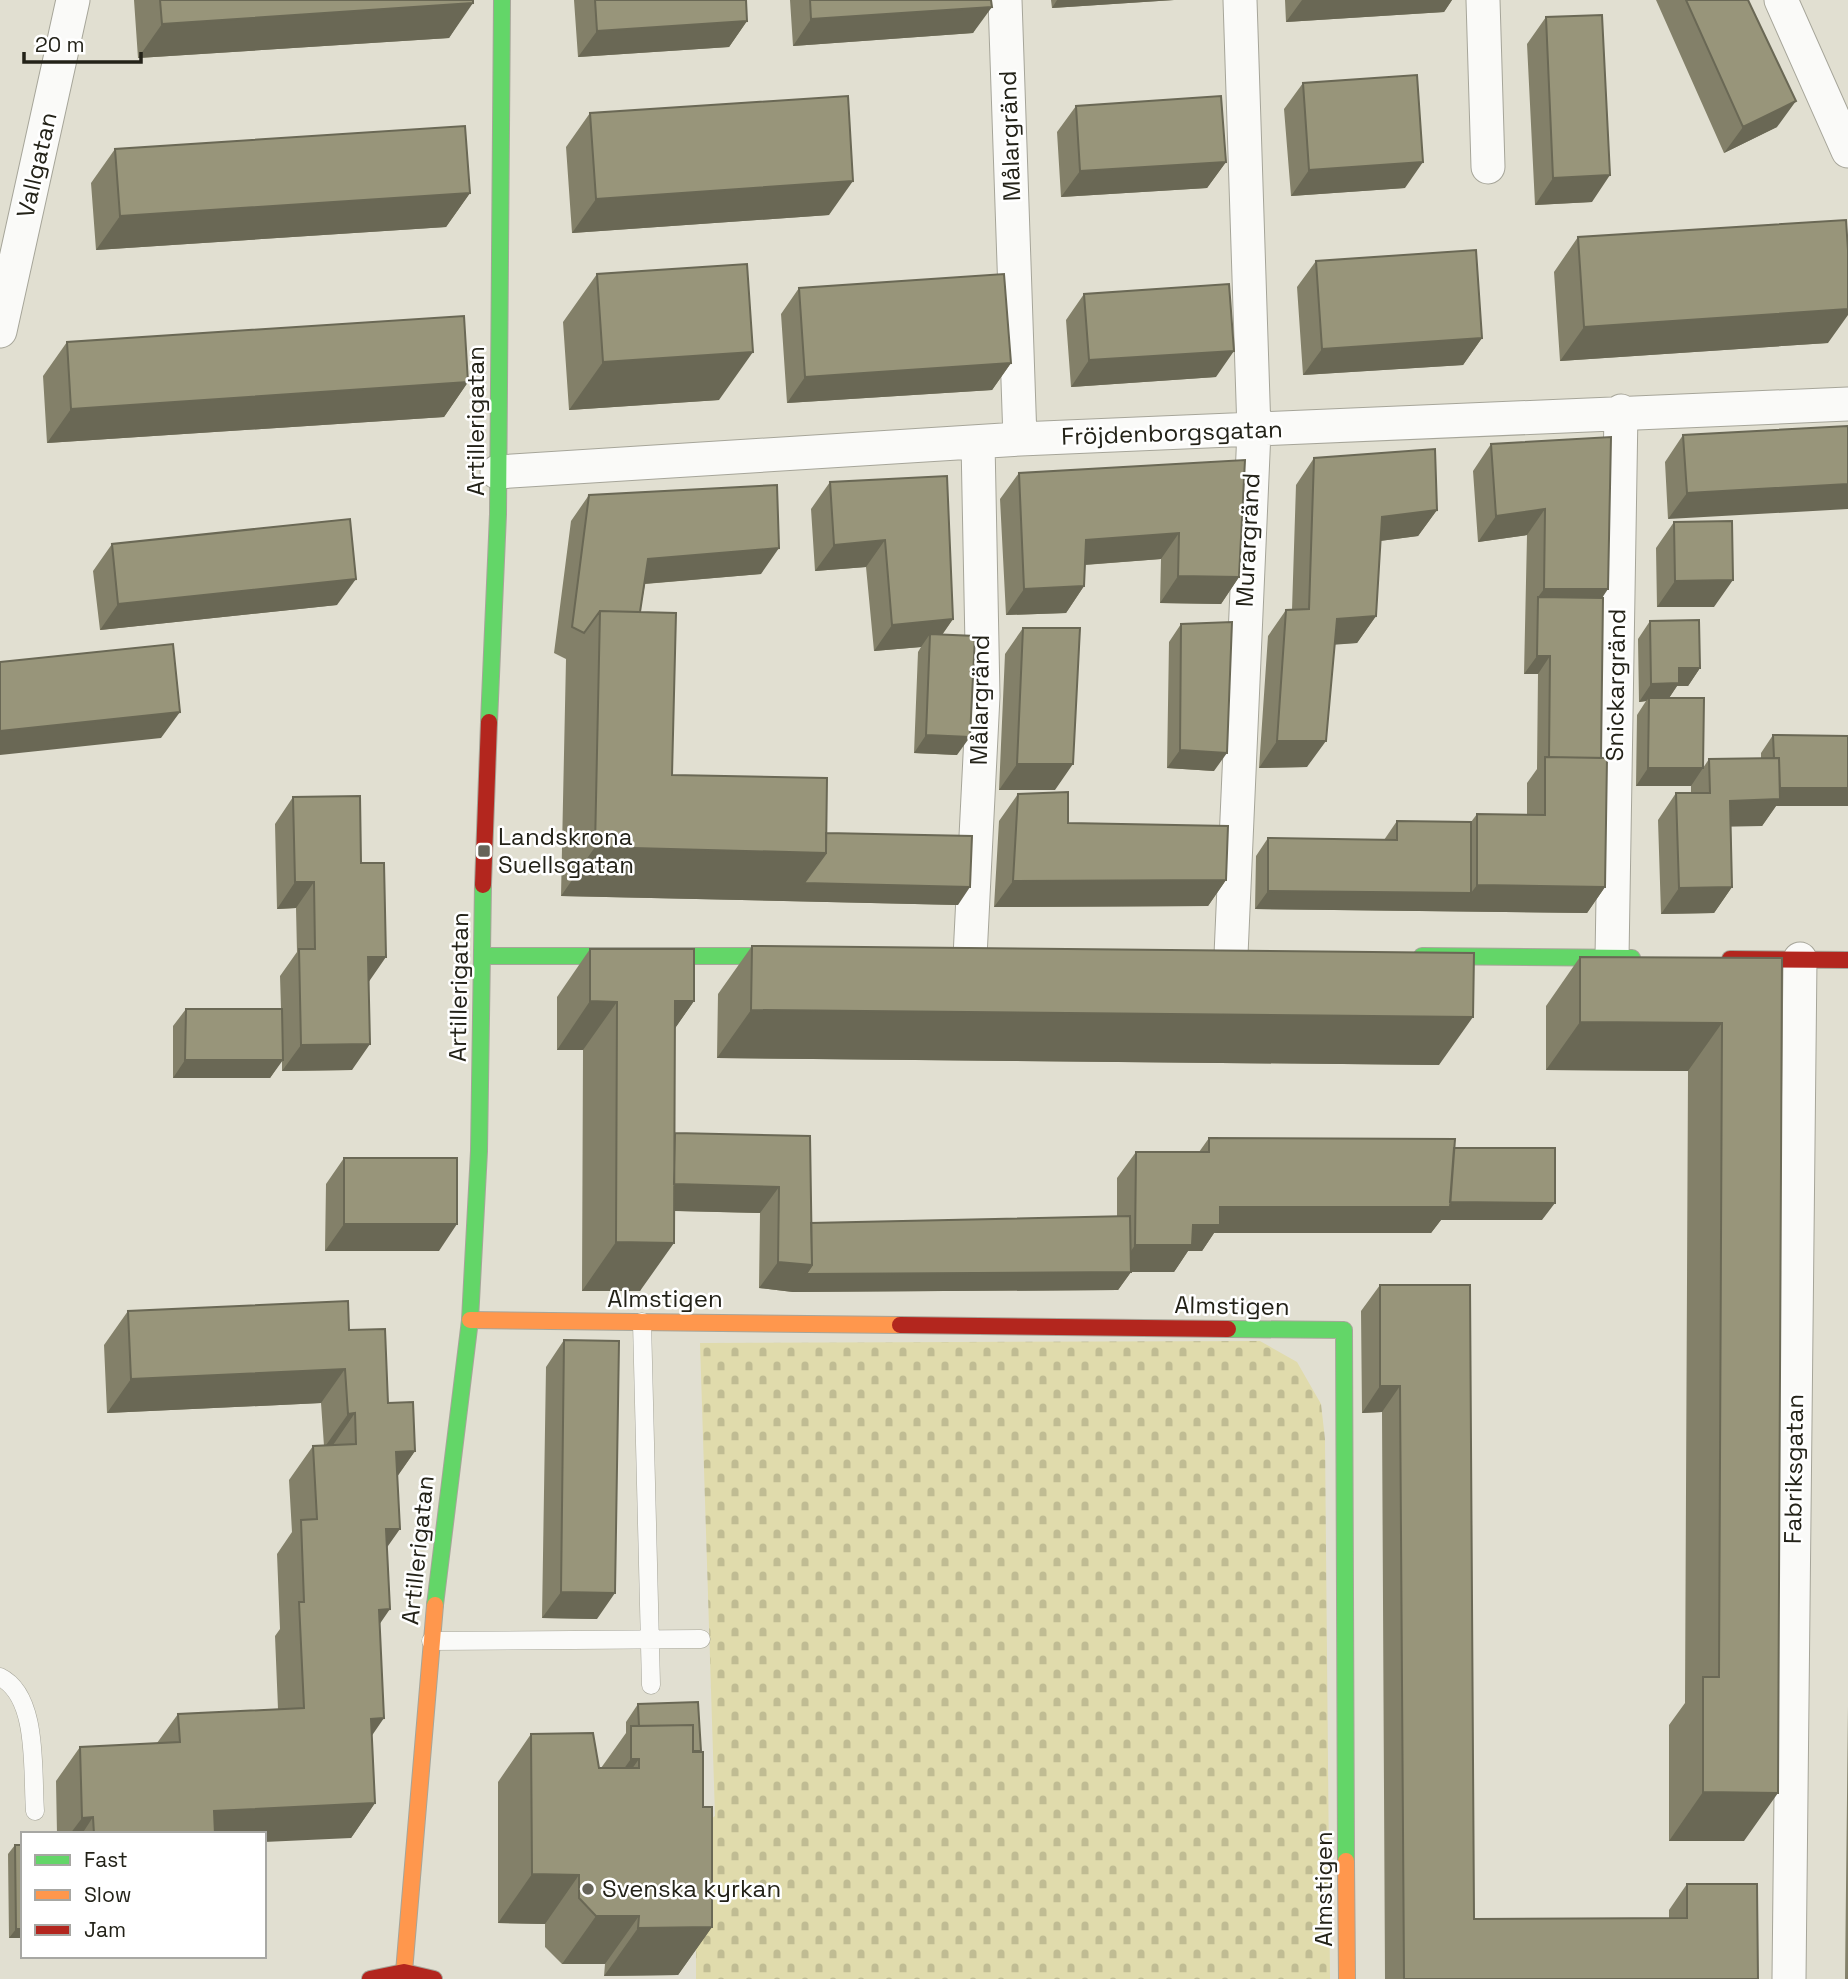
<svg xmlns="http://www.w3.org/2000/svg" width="1848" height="1979" font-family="'Space Grotesk',sans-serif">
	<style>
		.cemetery { fill: url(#cemetery-stones) }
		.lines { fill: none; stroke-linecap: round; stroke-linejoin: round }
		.lane-casing { stroke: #a6a599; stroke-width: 19 }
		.street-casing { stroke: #a6a599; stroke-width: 35 }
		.fast-casing { stroke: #a6a599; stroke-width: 18 }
		.slow-casing { stroke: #a6a599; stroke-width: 18 }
		.jam-casing { stroke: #a6a599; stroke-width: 18 }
		.lane { stroke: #fafaf8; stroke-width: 18 }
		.street { stroke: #fafaf8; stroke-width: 33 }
		.fast { stroke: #63d668; stroke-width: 16 }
		.slow { stroke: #ff974d; stroke-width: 16 }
		.jam { stroke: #b3261e; stroke-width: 16 }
		.wall { fill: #838069 }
		.shaded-wall { fill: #6a6855 }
		.building { fill: #98957a; stroke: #6a6855; stroke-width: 2 }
		.poi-dot { fill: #666459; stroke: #fff; stroke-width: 2.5 }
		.labels { text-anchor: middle; stroke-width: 5; stroke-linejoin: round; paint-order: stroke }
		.street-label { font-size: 24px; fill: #232218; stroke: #fff }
		.poi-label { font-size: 24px; fill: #232218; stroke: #fff; text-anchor: start }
	</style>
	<defs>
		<pattern id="cemetery-stones" width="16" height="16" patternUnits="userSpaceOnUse" patternTransform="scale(1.75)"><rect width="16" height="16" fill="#e0dbac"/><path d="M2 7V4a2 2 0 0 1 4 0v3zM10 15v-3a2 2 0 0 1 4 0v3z" fill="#c0bc93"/></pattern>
	</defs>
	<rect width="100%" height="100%" fill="#e1dfd1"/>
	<path class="cemetery" d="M1260,1341L1297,1362L1321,1404L1325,1439L1330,1979H696V1830L715,1816L700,1343Z"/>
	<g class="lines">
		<g class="lane-casing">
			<path id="lane" d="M642,1322L651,1685
				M431,1641L701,1639
				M0,1677C39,1696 32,1772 35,1811"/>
		</g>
		<g class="street-casing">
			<path id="street" d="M1005,0L1020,439
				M1483,0L1488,167
				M1781,0L1848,151
				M0,331L73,0
				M497,472L1020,439L1848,404
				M1231,955L1254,431L1240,0
				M970,957L983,696L978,442
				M1612,958L1621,411
				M1789,1979L1800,959"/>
		</g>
		<g class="fast-casing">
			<path id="fast" d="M489,722L498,514L502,0
				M482,956H799
				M1422,956L1632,958
				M1228,1329L1344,1330L1346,1861
				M435,1605L470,1320L479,1151L483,885"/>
		</g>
		<g class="slow-casing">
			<path id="slow" d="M470,1320L900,1325
				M1346,1861L1347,1979
				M404,1972L435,1605"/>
		</g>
		<g class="jam-casing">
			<path id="jam" d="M483,885L489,722
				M1730,959L1848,960
				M900,1325L1228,1329
				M370,1979L404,1972L434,1979"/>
		</g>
		<use href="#lane" class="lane"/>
		<use href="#street" class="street"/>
		<use href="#fast" class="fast"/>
		<use href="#slow" class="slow"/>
		<use href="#jam" class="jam"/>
	</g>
	<path class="wall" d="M134,0H473L449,38L138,58Z
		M574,0H746L747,21L729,47L578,57Z
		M790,0H991L973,33L793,46Z
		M1051,0H1174L1052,8Z
		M1285,0H1452L1444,12L1286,22Z
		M1656,0H1748L1777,127L1724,153Z
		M1546,17L1592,202L1535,205L1527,44Z
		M1303,83L1405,188L1291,196L1284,109Z
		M1076,106L1226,162L1207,188L1061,197L1057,132Z
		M590,113L829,215L572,233L566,147Z
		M115,149L470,193L446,227L96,250L91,183Z
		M1578,237L1828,343L1560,361L1554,272Z
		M1316,261L1482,338L1463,365L1303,375L1297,287Z
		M597,274L719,400L569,410L563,322Z
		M799,288L1011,363L992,390L787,403L781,314Z
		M1084,294L1216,377L1071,387L1066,320Z
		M67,342L468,382L444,417L47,443L43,376Z
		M1848,426L1668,519L1665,462L1683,435Z
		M1611,437L1603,598L1601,758L1605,887L1587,913L1255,909L1256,856L1268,838L1384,840L1397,821L1471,822L1477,814H1527V783L1537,769L1538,674H1524L1527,535L1478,542L1473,471L1491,444Z
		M1314,458L1437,510L1418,536L1380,541L1376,616L1357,643L1334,644L1307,767L1259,768L1268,636L1286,610H1292L1296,485Z
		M1245,460L1239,577L1221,604L1160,603L1161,559L1085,565L1084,586L1066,613L1006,615L1000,499L1019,473Z
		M947,476L953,619L942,635L957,755L914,753L918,652L921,647L874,651L866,567L815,571L811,509L830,482Z
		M589,495L761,574L645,584L640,612L672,775L826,833L958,905L561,896L566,659L554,653L571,521Z
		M1674,522L1714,607H1657L1656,548Z
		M112,544L337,605L100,630L93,571Z
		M1650,621L1700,668L1688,686H1677L1669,698L1703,768L1709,759L1761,758V753L1773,735L1848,736V806H1776L1762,826H1731L1732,887L1714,913L1661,914L1658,820L1676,793H1691V786H1636L1637,715L1646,701L1639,702L1638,639Z
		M1181,624L1214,771L1167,768L1169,642Z
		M1023,628L1055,790H999L1005,654Z
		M1018,794L1068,823L1226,880L1208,906L994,907L999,821Z
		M293,797L361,863L369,981L352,1070L282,1071V1060L270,1078H173V1026L186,1009H281L280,976L297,952L296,908L277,909L275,824Z
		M752,946L1439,1065L717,1058L718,994Z
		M590,949L694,1001L675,1028V1133L810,1136L811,1223L1117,1217V1178L1136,1152H1199L1209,1138L1454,1148L1542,1220H1441L1431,1233H1214L1202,1251H1188L1174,1272H1131L1118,1290L793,1292L759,1288L760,1213L674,1211L640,1291H582L583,1050H557V997Z
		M1580,957L1782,958L1744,1841H1669V1725L1685,1703L1688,1071L1546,1070V1006Z
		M344,1158L439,1251H325L326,1184Z
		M1380,1285H1470L1474,1919L1669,1918V1910L1687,1884L1758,1979H1385L1382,1412L1362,1413L1361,1311Z
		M128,1311L349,1330L415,1451L397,1477L387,1547L379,1624L371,1736L375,1803L351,1838L264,1834H57L56,1781L80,1747L157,1743L178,1714L278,1709L275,1636L280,1629L277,1554L292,1532L289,1480L313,1446H324L321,1403L107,1413L104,1345Z
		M564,1340L597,1619L542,1618L546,1367Z
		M638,1704L700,1752L712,1927L678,1975L604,1976L605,1964H562L545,1947V1924L498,1923V1782L531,1734L599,1768H601L626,1733V1722Z
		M1848,1706V1979H1845Z
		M15,1845H23V1938H9L8,1854Z"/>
	<path class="shaded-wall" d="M1057,0H1174L1052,8Z
		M1302,0H1452L1444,12L1286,22Z
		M473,3L449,38L138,58L162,24Z
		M992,7L973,33L793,46L811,19Z
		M747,21L729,47L578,57L597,31Z
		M1796,101L1777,127L1724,153L1743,127Z
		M1226,162L1207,188L1061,197L1080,171Z
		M1423,162L1405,188L1291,196L1309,170Z
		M1610,175L1592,202L1535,205L1553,178Z
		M853,181L829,215L572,233L596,199Z
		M470,193L446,227L96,250L120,216Z
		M1848,309V315L1828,343L1560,361L1584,327Z
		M1482,338L1463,365L1303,375L1322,349Z
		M1234,351L1216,377L1071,387L1089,360Z
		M753,352L719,400L569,410L603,362Z
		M1011,363L992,390L787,403L805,377Z
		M468,382L444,417L47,443L71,409Z
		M1848,484V509L1668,519L1687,493Z
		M1545,509L1527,535L1478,542L1496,516Z
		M1437,510L1418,536L1364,543L1382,517Z
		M1179,533L1161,559L1068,566L1086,540Z
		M885,540L866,567L815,571L834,545Z
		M779,548L761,574L630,585L648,559Z
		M1178,576L1239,577L1221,604L1160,603Z
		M356,579L337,605L100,630L118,604Z
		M1733,580L1714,607H1657L1675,581Z
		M1084,586L1066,613L1006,615L1024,589Z
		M1544,589H1608L1590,616L1538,597Z
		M1376,616L1357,643L1318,646L1337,619Z
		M953,619L934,646L930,634L921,647L874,651L892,625Z
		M1537,656H1550L1538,674H1524Z
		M1679,668H1700L1688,686H1677L1667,701L1649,698L1646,701L1639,702L1651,684Z
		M180,712L161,738L0,755V731Z
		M926,735L970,737L957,755L914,753Z
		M1277,741H1326L1307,767L1259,768Z
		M1180,750L1227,753L1214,771L1167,768Z
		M1017,764H1073L1055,790H999Z
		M1648,768H1703L1691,786H1636Z
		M1774,788H1848V806H1776L1762,826L1711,827L1730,801Z
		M595,847L826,853L970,887L958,905L561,896Z
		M1226,880L1208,906L994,907L1013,881Z
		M295,882H314L296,908L277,909Z
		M1477,885L1605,887L1587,913L1255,909L1268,891L1471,893Z
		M1732,887L1714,913L1661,914L1679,888Z
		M368,957H386L368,983Z
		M590,1001L617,1002L583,1050H557Z
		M675,1001H694L660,1050Z
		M751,1010L1473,1017L1439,1065L717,1058Z
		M1580,1022L1722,1023L1688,1071L1546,1070Z
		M370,1044L352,1070L282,1071L301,1045Z
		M185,1060H283L270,1078H173Z
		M659,1184L779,1187L760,1213L640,1210Z
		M1444,1202L1555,1203L1542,1220H1441L1431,1233H1214L1202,1251H1188L1174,1272H1117L1135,1245L1193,1225L1220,1207Z
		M344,1224H457L439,1251H325Z
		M616,1242L674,1243L640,1291H582Z
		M778,1262L1131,1272L1118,1290L793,1292L759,1288Z
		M345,1369L321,1403L107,1413L131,1379Z
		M1380,1386H1400L1382,1412L1362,1413Z
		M355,1413L331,1448H324L348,1414Z
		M415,1451L391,1485L396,1452Z
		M386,1529H400L376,1563Z
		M561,1592L615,1593L597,1619L542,1618Z
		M390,1609L366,1644L379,1610Z
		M384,1718L360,1753L371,1719Z
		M640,1746L639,1759L605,1807H597Z
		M1703,1792L1778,1793L1744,1841H1669Z
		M375,1803L351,1838L264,1842V1834H198L214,1811Z
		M93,1817L82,1834H70L82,1818Z
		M532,1874L579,1875L545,1924L498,1923Z
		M596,1916H639L605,1964H562Z
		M712,1927L678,1975L604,1976L638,1928Z
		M16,1929H23V1938H9Z"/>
	<path class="building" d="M160,0H473V3L162,24Z
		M595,0H746L747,21L597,31Z
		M810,0H991L992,7L811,19Z
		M1686,0H1748L1796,101L1743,127Z
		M1602,15L1610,175L1553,178L1546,17Z
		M1417,75L1423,162L1309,170L1303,83Z
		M848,96L853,181L596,199L590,113Z
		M1221,96L1226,162L1080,171L1076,106Z
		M465,126L470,193L120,216L115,149Z
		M1846,220L1848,250V309L1584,327L1578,237Z
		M1476,250L1482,338L1322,349L1316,261Z
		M747,264L753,352L603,362L597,274Z
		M1004,274L1011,363L805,377L799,288Z
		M1229,284L1234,351L1089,360L1084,294Z
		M464,316L468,382L71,409L67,342Z
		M1848,426V484L1687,493L1683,435Z
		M1611,437L1608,589H1544L1545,509L1496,516L1491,444Z
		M1435,449L1437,510L1382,517L1376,616L1337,619L1326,741H1277L1286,610L1309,609L1314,458Z
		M1245,460L1239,577L1178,576L1179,533L1086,540L1084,586L1024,589L1019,473Z
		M947,476L953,619L892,625L885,540L834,545L830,482Z
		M777,485L779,548L648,559L640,612L600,611L584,633L572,627L589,495Z
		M350,519L356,579L118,604L112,544Z
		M1732,521L1733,580L1675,581L1674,522Z
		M1538,597L1603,598L1601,758L1549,757L1550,656H1537Z
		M600,611L676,613L672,775L827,778L826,853L595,847Z
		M1699,620L1700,668H1679V683L1651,684L1650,621Z
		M1232,622L1227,753L1180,750L1181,624Z
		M1023,628H1080L1073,764H1017Z
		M930,634L975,636L970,737L926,735Z
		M173,644L180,712L0,731V662Z
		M1649,698H1704L1703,768H1648Z
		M1773,735L1848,736V788H1780L1779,758H1774Z
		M1545,757L1607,758L1605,887L1477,885V814L1545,815Z
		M1779,758L1780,799L1730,801L1732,887L1679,888L1676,793H1710L1709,759Z
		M1068,792V823L1228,826L1226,880L1013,881L1018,794Z
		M360,796L361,863H384L386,957H368L370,1044L301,1045L299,949H315L314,882H295L293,797Z
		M1397,821L1471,822V893L1268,891V838L1397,840Z
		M826,833L972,836L970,887L804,883L826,853Z
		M752,946L1474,953L1473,1017L751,1010Z
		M590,949H694V1001H675L674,1243L616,1242L617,1002L590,1001Z
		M1580,957L1782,958L1778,1793L1703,1792V1677H1719L1722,1023L1580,1022Z
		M186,1009H282L283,1060H185Z
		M675,1133L810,1136L812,1265L778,1262L779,1187L674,1184Z
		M1209,1138L1455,1139L1450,1207H1220V1225H1193L1192,1245H1135L1136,1152H1209Z
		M1454,1148H1555V1203L1450,1202Z
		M344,1158H457V1224H344Z
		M1130,1216L1131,1272L806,1274L812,1265L811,1223Z
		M1380,1285H1470L1474,1919L1687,1918V1884H1757L1758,1979H1404L1400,1386H1380Z
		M348,1301L349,1330L385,1329L388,1403L413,1402L415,1451L396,1452L400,1529H386L390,1609L379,1610L384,1718L371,1719L375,1803L214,1811L215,1834H94L93,1817L82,1818L80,1747L180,1742L178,1714L304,1708L299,1602H304L301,1520L317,1519L313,1446L356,1444L355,1413L348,1414L345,1369L131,1379L128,1311Z
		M564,1340L619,1341L615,1593L561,1592Z
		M698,1702L701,1751H693V1725L639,1726L638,1704Z
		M693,1725V1752H703V1807H712V1927L638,1928L639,1916H596L579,1898V1875L532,1874L531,1734L593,1733L599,1768H639V1759H631V1726Z
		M15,1845H23V1929H16Z"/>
	<g class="poi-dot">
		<rect x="477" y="844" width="14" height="14" rx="3.5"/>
		<circle cx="588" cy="1889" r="7"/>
	</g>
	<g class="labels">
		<g class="street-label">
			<text transform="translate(1010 136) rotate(-92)" y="8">Målargränd</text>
			<text transform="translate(37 165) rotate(-77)" y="8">Vallgatan</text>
			<text transform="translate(476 421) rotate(-90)" y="8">Artillerigatan</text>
			<text transform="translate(1172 433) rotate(-2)" y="8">Fröjdenborgsgatan</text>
			<text transform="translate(1248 540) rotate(-87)" y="8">Murargränd</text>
			<text transform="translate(1616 685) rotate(-89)" y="8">Snickargränd</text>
			<text transform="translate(980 700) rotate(-89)" y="8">Målargränd</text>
			<text transform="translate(459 987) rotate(-89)" y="8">Artillerigatan</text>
			<text x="665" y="1307">Almstigen</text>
			<text transform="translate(1232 1306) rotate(1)" y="8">Almstigen</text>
			<text transform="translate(1794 1469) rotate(-89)" y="8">Fabriksgatan</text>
			<text transform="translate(418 1550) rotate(-84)" y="8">Artillerigatan</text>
			<text transform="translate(1324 1889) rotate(-90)" y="8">Almstigen</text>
		</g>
		<g class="poi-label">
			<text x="498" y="845">Landskrona<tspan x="498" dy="28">Suellsgatan</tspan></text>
			<text x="602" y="1897">Svenska kyrkan</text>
		</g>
	</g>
	<rect x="21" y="1832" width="245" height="126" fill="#ffffff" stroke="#a7a7a3" stroke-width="2"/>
	<rect x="35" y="1855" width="35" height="10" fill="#63d668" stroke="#a7a7a3" stroke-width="2"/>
	<text x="84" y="1867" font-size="21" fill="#232218">Fast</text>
	<rect x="35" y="1890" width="35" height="10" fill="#ff974d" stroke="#a7a7a3" stroke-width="2"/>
	<text x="84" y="1902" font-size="21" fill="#232218">Slow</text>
	<rect x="35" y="1925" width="35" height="10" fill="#b3261e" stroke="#a7a7a3" stroke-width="2"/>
	<text x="84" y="1937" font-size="21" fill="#232218">Jam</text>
	<path d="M24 52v10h117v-10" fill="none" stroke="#232218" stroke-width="3.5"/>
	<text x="35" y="52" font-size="21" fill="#232218" stroke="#ffffff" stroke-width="5" paint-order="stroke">20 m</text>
</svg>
